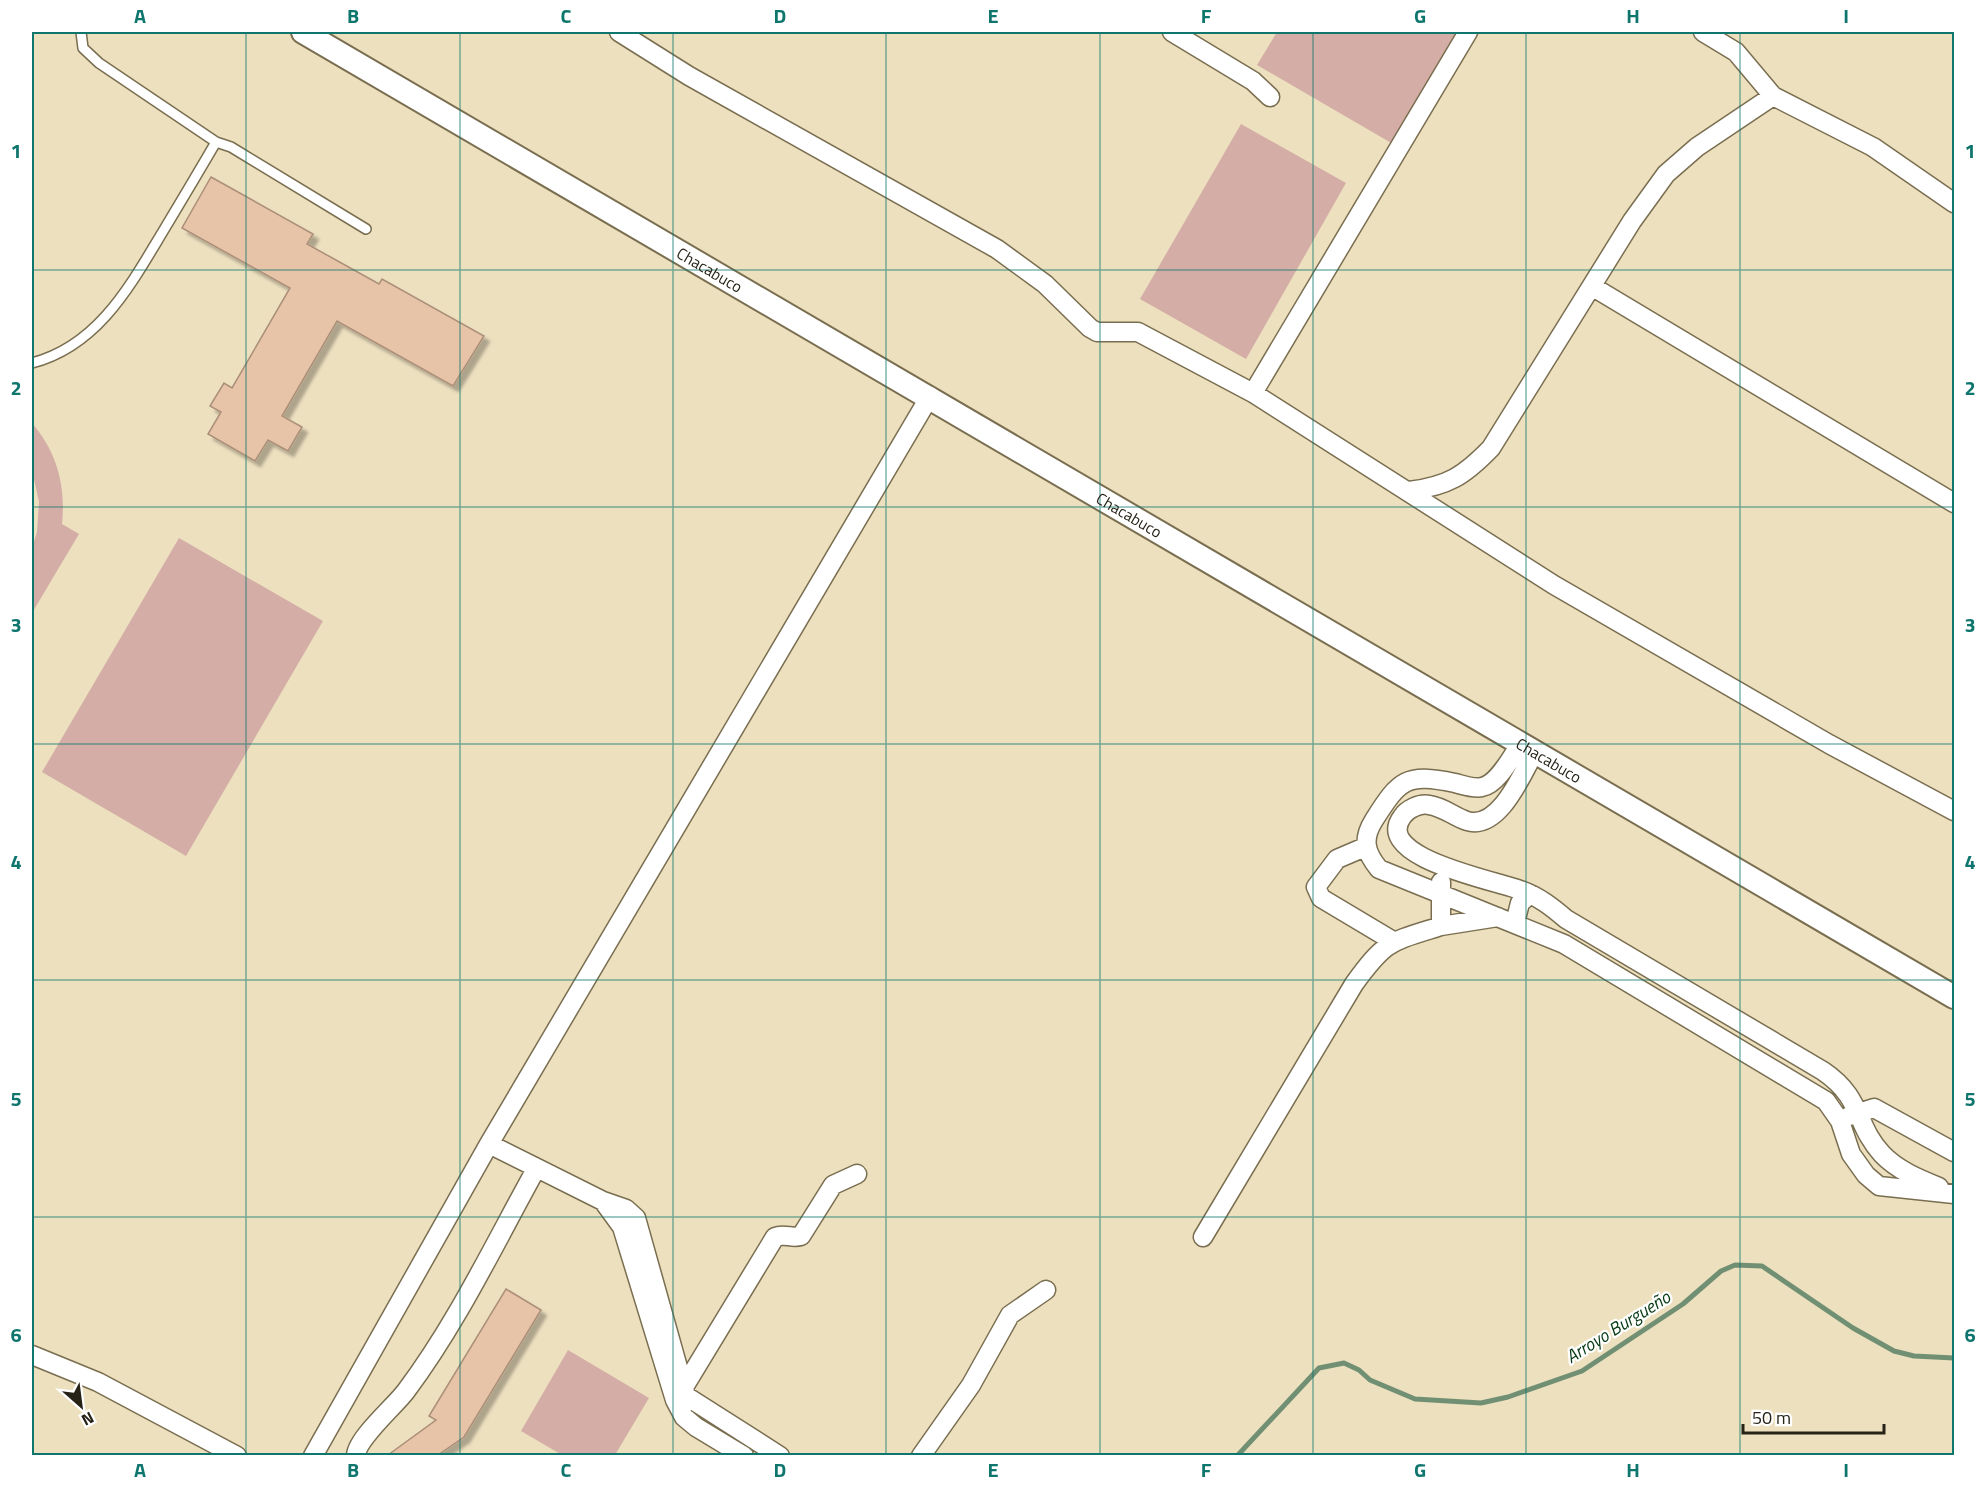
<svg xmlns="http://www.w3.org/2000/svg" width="1986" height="1487" font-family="'Titillium Web',sans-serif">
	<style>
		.green { fill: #d4aea6 }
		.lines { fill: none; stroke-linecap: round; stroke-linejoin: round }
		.stream { stroke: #719073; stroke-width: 5 }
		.building { fill: #e7c4a8; stroke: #ab8f79; stroke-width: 1.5; filter: url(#shadow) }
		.service-casing { stroke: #7a6e50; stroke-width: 12 }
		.minor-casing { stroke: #7a6e50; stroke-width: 21 }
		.tertiary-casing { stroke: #7a6e50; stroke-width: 26 }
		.service { stroke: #fff; stroke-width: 9 }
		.minor { stroke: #fff; stroke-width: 18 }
		.tertiary { stroke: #fff; stroke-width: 22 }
		.grid { fill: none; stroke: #0f766e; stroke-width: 1.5; stroke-opacity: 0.55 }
		.labels { text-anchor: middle; stroke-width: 4.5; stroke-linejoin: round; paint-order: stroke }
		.street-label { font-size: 16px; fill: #272216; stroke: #fff }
		.water-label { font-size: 18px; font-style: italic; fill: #033810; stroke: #fff }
		.neatline { fill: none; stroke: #0f766e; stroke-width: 2 }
		.grid-label { font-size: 20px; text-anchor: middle; font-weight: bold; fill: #0f766e }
	</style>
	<defs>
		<filter id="shadow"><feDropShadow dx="5.5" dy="5.5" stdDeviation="1.5" flood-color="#0004"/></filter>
	</defs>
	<rect width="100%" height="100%" fill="#ede0bf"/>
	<path class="green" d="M1277,32H1459L1393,144L1257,65Z
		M1241,124L1346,183L1246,359L1140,299Z
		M32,423C57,452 66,486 62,524L79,534L32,613V548L37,532L39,502L32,470Z
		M179,538L323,621L186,856L42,772Z
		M568,1350L649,1398L615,1455H562L521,1431Z"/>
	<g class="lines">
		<path class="stream" d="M1237,1456L1319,1368L1344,1363L1359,1370L1370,1380L1415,1399L1481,1403L1508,1397L1582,1371L1683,1304L1721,1271L1735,1265L1762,1266L1853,1328L1894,1351L1914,1356L1954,1358"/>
	</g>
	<path class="building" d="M211,177L313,234L307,244L379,284L382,279L484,336L453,386L337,321L282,416L302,427L288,451L268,440L255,461L208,434L221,412L210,406L224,383L232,388L290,288L182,228Z
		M506,1289L541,1310L464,1437L438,1455H388L436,1420L429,1416Z"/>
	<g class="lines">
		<g class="service-casing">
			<path id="service" d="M81,32L83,48L99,63L216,142L231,147L366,229
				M32,363C97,346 129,288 162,233C180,203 198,173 216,142"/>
		</g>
		<g class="minor-casing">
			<path id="minor" d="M619,32L689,76L997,249L1045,284L1090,328L1097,332H1138L1253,393L1554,585L1829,744L1954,811
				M1172,32L1253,81L1270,97
				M1703,32L1736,52L1773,96L1873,147L1954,203
				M1593,287L1954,503
				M1253,393L1468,32
				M1409,491C1448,486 1464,476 1491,448L1632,221L1666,174L1697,147L1773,96
				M1521,743C1512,756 1498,784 1482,787C1474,789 1463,785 1455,783C1406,773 1400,779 1374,820C1362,839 1365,852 1379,869L1564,944L1826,1101L1840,1121L1851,1154L1866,1175L1879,1186L1954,1194
				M1535,751C1522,774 1499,831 1467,821C1454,817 1444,807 1429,805C1420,803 1407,809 1402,817C1372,858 1498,881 1520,890C1538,896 1552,907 1566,919L1823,1071C1863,1098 1855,1125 1882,1154C1897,1170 1919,1179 1939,1187
				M1365,847L1337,859L1316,887L1321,898L1393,941
				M1441,882V926L1498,917
				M1515,923L1520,903L1530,894
				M1849,1116L1874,1108L1954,1152
				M489,1144L603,1201
				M1203,1237L1354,984C1386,940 1390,942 1441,926
				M32,1355L98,1382L237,1456
				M681,1392L775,1237C785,1233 791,1239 801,1236L833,1185L857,1174
				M313,1456L489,1144L930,396
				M356,1456C356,1439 395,1406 406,1391C457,1323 495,1243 536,1169
				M744,1456L696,1427L684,1417L675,1400L622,1227L603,1201L626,1209L636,1218L686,1396L780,1456
				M921,1456L971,1385L1010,1315L1046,1290"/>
		</g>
		<g class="tertiary-casing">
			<g id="tertiary">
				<path id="s1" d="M303,32L1954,997"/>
			</g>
		</g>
		<use href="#service" class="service"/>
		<use href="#minor" class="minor"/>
		<use href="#tertiary" class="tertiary"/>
	</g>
	<path class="grid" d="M246,32V1456M460,32V1456M673,32V1456M886,32V1456M1100,32V1456M1313,32V1456M1526,32V1456M1740,32V1456M32,270H1954M32,507H1954M32,744H1954M32,980H1954M32,1217H1954"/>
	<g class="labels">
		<g class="street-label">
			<text dy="6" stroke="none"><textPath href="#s1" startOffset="471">Chacabuco</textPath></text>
			<text dy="6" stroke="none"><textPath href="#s1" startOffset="957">Chacabuco</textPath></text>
			<text dy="6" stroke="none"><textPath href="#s1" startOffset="1443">Chacabuco</textPath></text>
		</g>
		<g class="water-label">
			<text transform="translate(1618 1327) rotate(-32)" y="6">Arroyo Burgueño</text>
		</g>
	</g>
	<rect width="1986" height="1487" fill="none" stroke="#ffffff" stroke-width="66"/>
	<g transform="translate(81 1406) rotate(152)" stroke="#ffffff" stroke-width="4.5" paint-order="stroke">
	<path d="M0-4.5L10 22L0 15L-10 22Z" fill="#272216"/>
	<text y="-9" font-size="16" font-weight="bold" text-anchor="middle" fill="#272216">N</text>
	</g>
	<path d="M1743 1424v9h141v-9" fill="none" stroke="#272216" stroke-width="3"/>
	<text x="1752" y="1424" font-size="18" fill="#272216" stroke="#ffffff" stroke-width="4.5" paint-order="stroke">50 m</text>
	<rect x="33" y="33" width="1920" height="1421" class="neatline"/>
	<g class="grid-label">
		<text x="140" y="23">A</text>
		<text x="353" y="23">B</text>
		<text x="566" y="23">C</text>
		<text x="780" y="23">D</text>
		<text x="993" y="23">E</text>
		<text x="1206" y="23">F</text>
		<text x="1420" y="23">G</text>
		<text x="1633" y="23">H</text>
		<text x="1846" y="23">I</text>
		<text x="16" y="158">1</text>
		<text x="1970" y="158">1</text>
		<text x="16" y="395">2</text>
		<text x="1970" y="395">2</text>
		<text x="16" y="632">3</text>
		<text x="1970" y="632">3</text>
		<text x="16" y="869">4</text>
		<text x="1970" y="869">4</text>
		<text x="16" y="1106">5</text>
		<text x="1970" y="1106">5</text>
		<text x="16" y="1342">6</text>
		<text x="1970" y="1342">6</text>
		<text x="140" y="1477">A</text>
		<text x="353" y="1477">B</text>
		<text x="566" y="1477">C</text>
		<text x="780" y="1477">D</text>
		<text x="993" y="1477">E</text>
		<text x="1206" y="1477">F</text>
		<text x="1420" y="1477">G</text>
		<text x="1633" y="1477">H</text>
		<text x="1846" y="1477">I</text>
	</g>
</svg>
